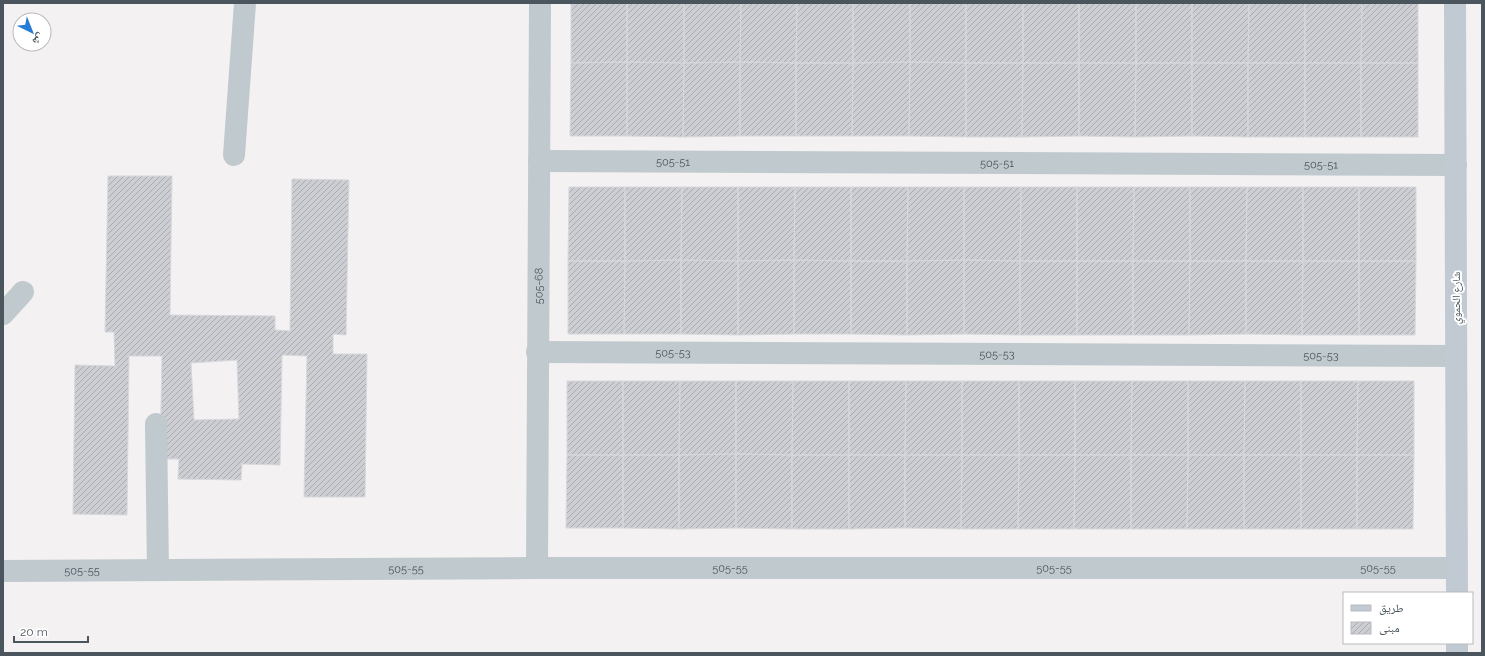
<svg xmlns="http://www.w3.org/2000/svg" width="1485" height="656" font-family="Raleway,'Noto Naskh Arabic',sans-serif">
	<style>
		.building { fill: url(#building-hatch); stroke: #d6d8dc; fill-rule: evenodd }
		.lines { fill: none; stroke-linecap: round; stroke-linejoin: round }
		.street { stroke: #c0c9ce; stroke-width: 22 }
		.secondary { stroke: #c1cad3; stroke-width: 22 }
		.labels { text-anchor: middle; stroke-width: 4; stroke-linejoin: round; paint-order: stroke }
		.street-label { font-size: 11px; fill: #4a555d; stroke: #fff }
	</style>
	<defs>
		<pattern id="building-hatch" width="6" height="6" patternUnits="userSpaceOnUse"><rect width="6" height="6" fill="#ccced3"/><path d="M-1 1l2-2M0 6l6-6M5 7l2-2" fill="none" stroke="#a8aaae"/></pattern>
	</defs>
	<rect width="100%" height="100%" fill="#f3f1f1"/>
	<path class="building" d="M571,3H627V62L571,63Z
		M627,3H684V63L627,62Z
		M684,3H741L740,62L684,63Z
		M741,3H797L796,63L740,62Z
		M797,3H853V63H796Z
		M853,3H910V62L853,63Z
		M910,3H966V63L910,62Z
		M966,3H1023V63H966Z
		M1023,3H1079V63H1023Z
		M1079,3H1136V63H1079Z
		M1136,3H1192V63H1136Z
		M1192,3H1249L1248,63H1192Z
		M1249,3H1305V63H1248Z
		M1305,3H1362L1361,63H1305Z
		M1362,3H1418V63H1361Z
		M627,62V136H570L571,63Z
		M627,62L684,63L683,137L627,136Z
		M740,62V136L683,137L684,63Z
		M740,62L796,63V136H740Z
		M910,62L909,136H852L853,63Z
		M910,62L966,63V137L909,136Z
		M796,63H853L852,136H796Z
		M966,63H1023L1022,137H966Z
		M1023,63H1079V136L1022,137Z
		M1079,63H1136L1135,137L1079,136Z
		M1136,63H1192V136L1135,137Z
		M1192,63H1248V137L1192,136Z
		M1248,63H1305V137H1248Z
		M1305,63H1361V137H1305Z
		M1361,63H1418V137H1361Z
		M108,176H172L170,315L275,316V330L290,331L292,179L349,180L346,335L333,334V354H367L365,497H304L307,356L282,355L280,465L242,464L241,480L178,479L179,459H160L162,356H129L127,515L73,514L75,365L115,366L114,332H105ZM237,360L239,419L194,420L191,363Z
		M569,187H625V261H568Z
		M625,187H682L681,260L625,261Z
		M682,187H738V261L681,260Z
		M738,187H795L794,260L738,261Z
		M795,187H851V261L794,260Z
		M851,187H908L907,261H851Z
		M908,187H964V260L907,261Z
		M964,187H1021L1020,261L964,260Z
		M1021,187H1077V261H1020Z
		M1077,187H1134L1133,261H1077Z
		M1134,187H1190V261H1133Z
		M1190,187H1247L1246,261H1190Z
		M1247,187H1303V261H1246Z
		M1303,187H1359V261H1303Z
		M1359,187H1416V261H1359Z
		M681,260V334H624L625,261Z
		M681,260L738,261V335L681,334Z
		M794,260V334L738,335V261Z
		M794,260L851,261V334H794Z
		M964,260V334L907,335V261Z
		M964,260L1020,261V335L964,334Z
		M568,261H625L624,334H568Z
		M851,261H907V335L851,334Z
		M1020,261H1077V335H1020Z
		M1077,261H1133V335H1077Z
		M1133,261H1190L1189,335H1133Z
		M1190,261H1246V334L1189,335Z
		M1246,261H1303L1302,335L1246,334Z
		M1303,261H1359V335H1302Z
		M1359,261H1416L1415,335H1359Z
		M567,381H623V455H567Z
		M623,381H680L679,455H623Z
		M680,381H736V454L679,455Z
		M736,381H793L792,455L736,454Z
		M793,381H849V455H792Z
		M849,381H906L905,455H849Z
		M906,381H962V455H905Z
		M962,381H1019V455H962Z
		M1019,381H1075V455H1019Z
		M1075,381H1132L1131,455H1075Z
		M1132,381H1188V455H1131Z
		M1188,381H1245L1244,455H1188Z
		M1245,381H1301V455H1244Z
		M1301,381H1358L1357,455H1301Z
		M1358,381H1414V455H1357Z
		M736,454V528L679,529V455Z
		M736,454L792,455V529L736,528Z
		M567,455H623V528H566Z
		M623,455H679V529L623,528Z
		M792,455H849V529H792Z
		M849,455H905V528L849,529Z
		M905,455H962L961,529L905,528Z
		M962,455H1019L1018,529H961Z
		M1019,455H1075L1074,529H1018Z
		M1075,455H1131V529H1074Z
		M1131,455H1188L1187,529H1131Z
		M1188,455H1244V529H1187Z
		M1244,455H1301V529H1244Z
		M1301,455H1357V529H1301Z
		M1357,455H1414L1413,529H1357Z"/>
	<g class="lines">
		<g class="street">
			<path d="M234,155L245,3"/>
			<path id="s1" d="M539,161L1456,165"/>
			<path d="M3,314L23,292"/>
			<path id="s2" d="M537,352L1456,356"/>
			<path d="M156,424L158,570"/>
			<path id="s3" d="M537,568L540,3"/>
			<path id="s4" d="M3,571L537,568H1457"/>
		</g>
		<path class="secondary" d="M1455,3L1457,593
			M1457,643V653"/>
	</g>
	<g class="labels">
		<g class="street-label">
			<text dy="4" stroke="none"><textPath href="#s1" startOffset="134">505-51</textPath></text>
			<text dy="4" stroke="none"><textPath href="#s1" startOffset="458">505-51</textPath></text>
			<text dy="4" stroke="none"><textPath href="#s1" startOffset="782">505-51</textPath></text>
			<text dy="4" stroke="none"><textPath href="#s3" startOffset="282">505-68</textPath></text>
			<text transform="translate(1456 298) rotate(-90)" y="4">شارع الحموي</text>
			<text dy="4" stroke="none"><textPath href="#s2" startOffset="136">505-53</textPath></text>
			<text dy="4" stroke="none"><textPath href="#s2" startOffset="460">505-53</textPath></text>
			<text dy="4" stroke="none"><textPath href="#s2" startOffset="784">505-53</textPath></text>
			<text dy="4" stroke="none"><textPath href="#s4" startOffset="727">505-55</textPath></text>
			<text dy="4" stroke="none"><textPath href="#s4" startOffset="1051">505-55</textPath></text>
			<text dy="4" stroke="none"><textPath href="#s4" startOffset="1375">505-55</textPath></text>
			<text dy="4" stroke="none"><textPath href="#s4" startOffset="403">505-55</textPath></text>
			<text dy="4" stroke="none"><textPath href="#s4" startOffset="79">505-55</textPath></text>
		</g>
	</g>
	<rect width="1485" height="656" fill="none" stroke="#4a555d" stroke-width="8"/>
	<rect x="1343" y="592" width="130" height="52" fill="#ffffff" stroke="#b7bbbe"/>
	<rect x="1351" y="605" width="20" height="6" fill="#c1cad3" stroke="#b7bbbe"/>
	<text x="1379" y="612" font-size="12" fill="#4a555d">طريق</text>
	<rect x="1351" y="622" width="20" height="12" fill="url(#building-hatch)" stroke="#b7bbbe"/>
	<text x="1379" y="632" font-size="12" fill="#4a555d">مبنى</text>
	<g transform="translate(32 32) rotate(137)"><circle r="19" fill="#ffffff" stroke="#b7bbbe"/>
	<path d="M0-3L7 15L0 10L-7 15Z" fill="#287cd6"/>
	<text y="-6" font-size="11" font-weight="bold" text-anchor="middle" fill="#4a555d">ش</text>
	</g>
	<path d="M14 636v6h74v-6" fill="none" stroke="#4a555d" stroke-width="2"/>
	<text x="20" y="636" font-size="12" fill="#4a555d" stroke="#ffffff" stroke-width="3" paint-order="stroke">20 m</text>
</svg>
